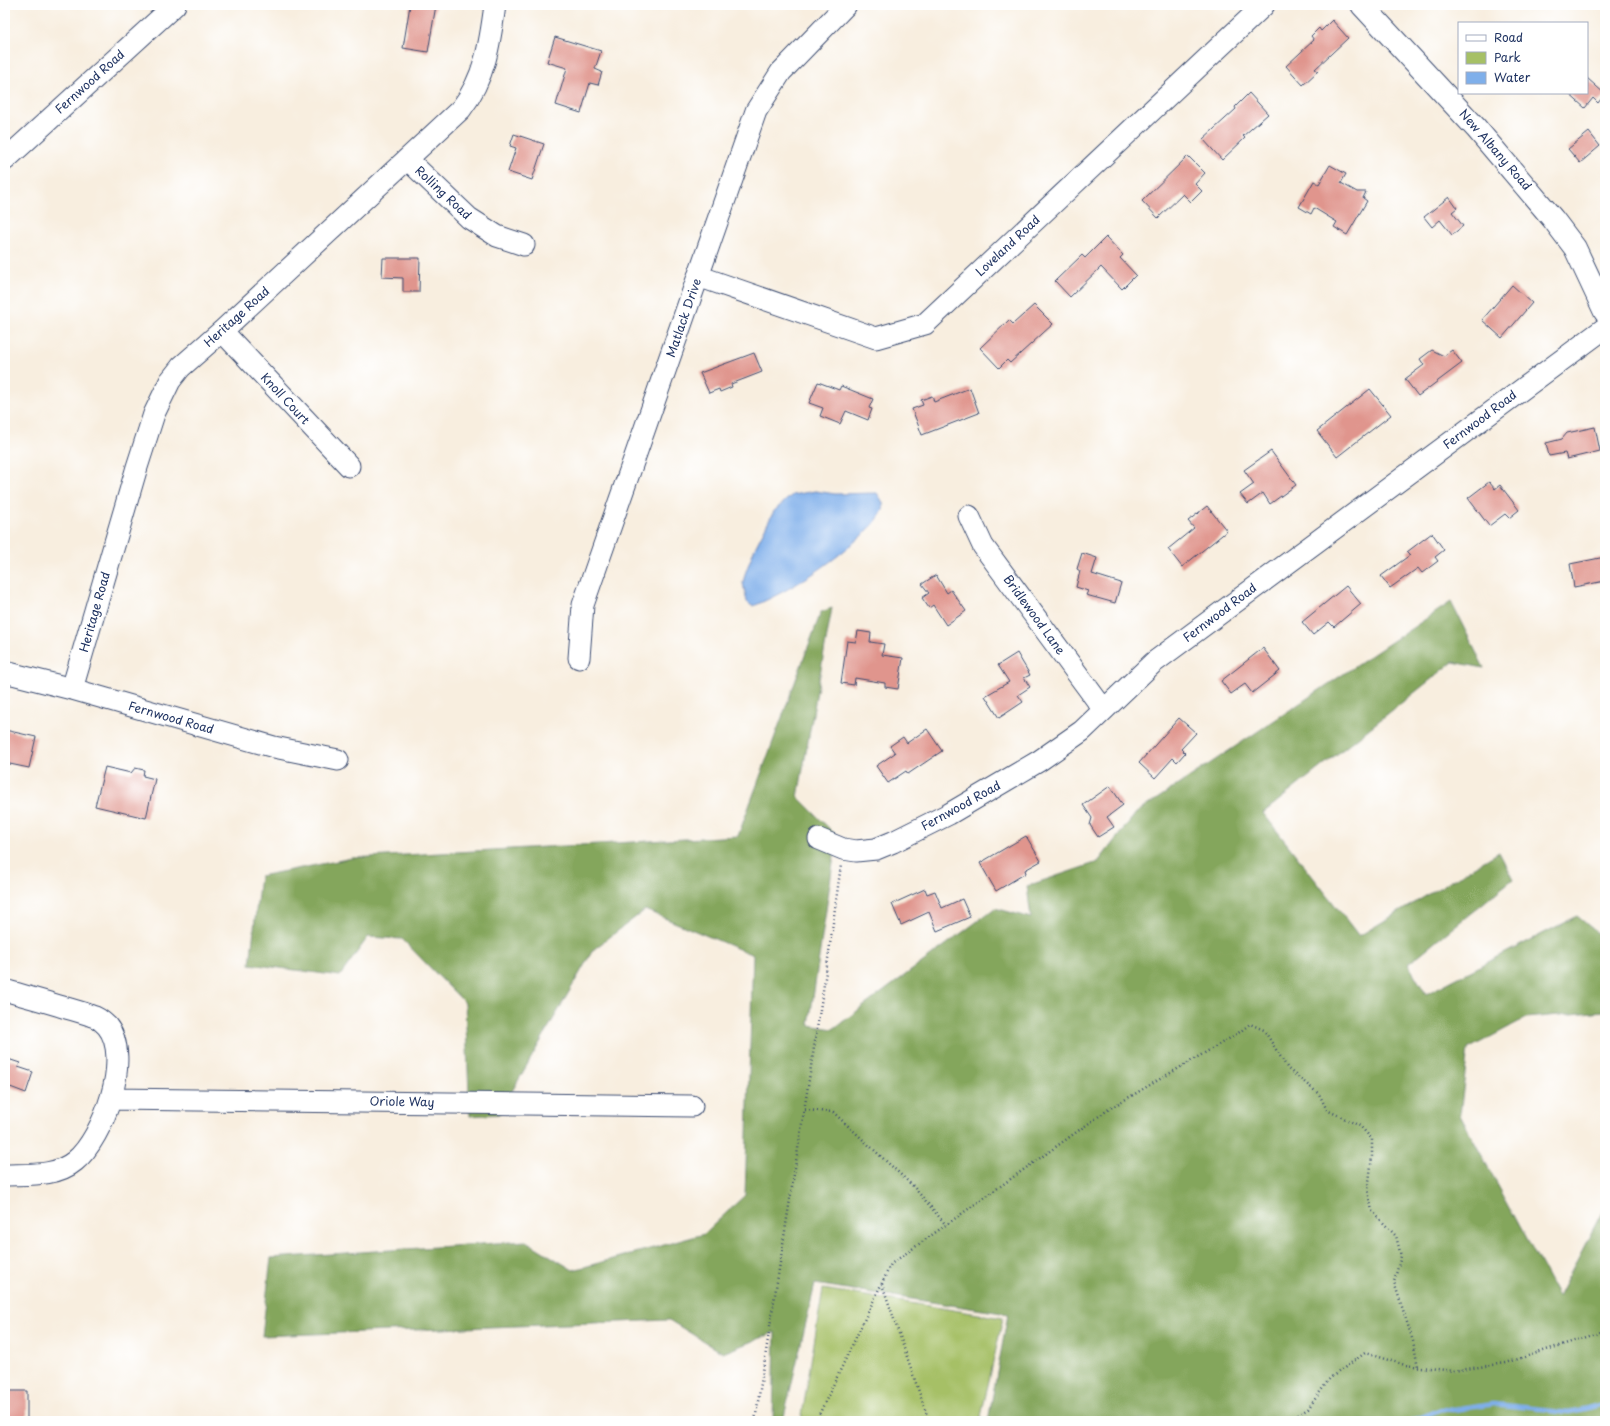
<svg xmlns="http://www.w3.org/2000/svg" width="1610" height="1426" font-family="'Playpen Sans',sans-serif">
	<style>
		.green { fill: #a6c066; stroke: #607862 }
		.forest { fill: #84a65b; stroke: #506a5c }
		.water { fill: #7fafea; stroke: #4d6fa4 }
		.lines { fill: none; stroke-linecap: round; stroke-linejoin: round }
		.stream { stroke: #7fafea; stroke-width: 4.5 }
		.building { fill: #e0958d }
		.minor-casing { stroke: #3c4c71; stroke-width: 23 }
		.major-casing { stroke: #3c4c71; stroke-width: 24 }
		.path { stroke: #3c4c71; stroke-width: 2.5; stroke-dasharray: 1 3; stroke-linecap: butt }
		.minor { stroke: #fff; stroke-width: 21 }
		.major { stroke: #fff; stroke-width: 22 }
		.labels { text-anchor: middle; stroke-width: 3; stroke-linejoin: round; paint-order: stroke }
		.street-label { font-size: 12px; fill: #1b2f5e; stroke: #fff }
	</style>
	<rect width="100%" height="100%" fill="#fff"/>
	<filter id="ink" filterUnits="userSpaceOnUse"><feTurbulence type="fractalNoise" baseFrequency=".025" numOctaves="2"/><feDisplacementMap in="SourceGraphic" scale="8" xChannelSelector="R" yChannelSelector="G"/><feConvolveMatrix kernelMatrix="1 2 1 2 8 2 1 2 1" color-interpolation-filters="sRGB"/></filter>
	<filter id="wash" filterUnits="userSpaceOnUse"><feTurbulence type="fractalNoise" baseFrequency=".012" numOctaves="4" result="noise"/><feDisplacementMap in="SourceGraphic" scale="16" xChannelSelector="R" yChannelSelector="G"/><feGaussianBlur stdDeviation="0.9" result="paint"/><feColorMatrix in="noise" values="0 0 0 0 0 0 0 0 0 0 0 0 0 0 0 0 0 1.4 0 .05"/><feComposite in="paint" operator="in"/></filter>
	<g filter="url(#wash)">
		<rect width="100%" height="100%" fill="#f8eedf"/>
		<path class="green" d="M823,1289L1003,1318L980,1421H801Z"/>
		<path class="forest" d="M1451,602L1484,668L1453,662L1263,813L1359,936L1499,852L1513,879L1408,964L1426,994L1577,916L1605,939V1011L1526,1018L1468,1049L1460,1115L1558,1297L1605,1206V1421H988L1008,1314L815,1284L783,1421H773L775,1332L723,1353L669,1320L262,1336L271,1258L526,1241L573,1270L704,1234L745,1195L753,955L645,910L593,950L499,1114L470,1116L465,1003L402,939L368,937L340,976L250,964L260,876L352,858L738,836L821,612L832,608L798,797L837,836L809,1025L833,1029L995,908L1031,918L1027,886L1098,862L1136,813Z"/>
		<path class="water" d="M815,491L835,494L877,493C880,498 885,503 883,510C878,521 868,530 859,538C828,566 794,588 756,605L752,606L747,602L743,583L745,574L754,550L774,511L792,495Z"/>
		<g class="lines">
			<path class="stream" d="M1411,1421L1442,1409L1455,1410L1493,1404L1569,1412L1605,1404"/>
		</g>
		<g id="blocks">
			<path class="building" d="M410,5H436L428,52L403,48Z
				M1332,20L1348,38L1315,69L1318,71L1303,85L1286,66L1314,40L1311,36L1319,28L1321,31Z
				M555,37L601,51L595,69L602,72L598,85L590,83L581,113L556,105L567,68L547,62Z
				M1587,78L1605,94L1598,103L1593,98L1585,108L1568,93H1587Z
				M1249,93L1268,114L1243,136L1245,138L1222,160L1203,139L1236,109L1235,107Z
				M1589,132L1600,146L1580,163L1568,149Z
				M514,134L544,144L532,180L508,172L516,148L510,146Z
				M1188,156L1205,173L1195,184L1202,191L1191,202L1183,194L1158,218L1142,201Z
				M1330,165L1346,174L1341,183L1357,192H1366L1363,198L1367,201L1347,235L1334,227L1337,222L1314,208L1311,214L1299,207L1314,181L1319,184Z
				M1449,197L1457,208L1452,212L1463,226L1452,235L1440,220L1432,227L1424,217Z
				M1106,237L1123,255L1120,258L1136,275L1122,289L1101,267L1070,297L1055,281L1082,255L1085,258Z
				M383,258H420L419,292H403V278L382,277Z
				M1512,285L1532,303L1502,338L1482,320Z
				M1034,305L1053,324L1010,363L1007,360L999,368L980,348L1009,320L1013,324Z
				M1432,350L1444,356L1452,350L1462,363L1418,396L1405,379L1424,365L1420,359Z
				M754,353L762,372L731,384L732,387L720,392L719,389L709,393L700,373Z
				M818,382L839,390L841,386L873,399L869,408L872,409L868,420L846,411L840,424L820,416L823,408L809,403Z
				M970,388L979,413L922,435L912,409L923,405L921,400L932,396L934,402Z
				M1370,389L1391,415L1337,457L1317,431Z
				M1595,427L1600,451L1567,459L1565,453L1549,456L1546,443L1562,439L1567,433Z
				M1271,451L1296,485L1270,504L1263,493L1248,504L1240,494L1254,484L1244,470Z
				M1489,482L1495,489L1500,485L1519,510L1509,518L1505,514L1489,526L1468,498Z
				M1207,506L1227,531L1182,567L1168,549L1194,528L1188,521Z
				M1432,533L1444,550L1435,557L1438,561L1422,573L1418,568L1390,588L1381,576L1410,555L1407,552Z
				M1082,553L1097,558L1092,574L1121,583L1115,603L1086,595L1088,591L1076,587L1080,571L1077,569Z
				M1605,557V581L1574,587L1570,564Z
				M936,575L947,593L951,590L966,611L946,625L933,605L929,608L922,598L929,593L922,584Z
				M1346,586L1361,604L1334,627L1329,622L1313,635L1302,622Z
				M858,631L871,633L870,642L884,644L882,655L903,658L898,689L885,687V683L855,678L854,685L841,683L847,641L856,642Z
				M1263,648L1280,671L1252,693L1245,684L1231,694L1221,681Z
				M1017,653L1030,675L1024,678L1030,687L1018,695L1023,702L999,718L985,696L1009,682L998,665Z
				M1179,718L1196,733L1181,749L1185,753L1177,762L1173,758L1155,778L1139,763Z
				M927,729L942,751L908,774L906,771L888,783L876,766L895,753L890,746L903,737L907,743Z
				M5,730L36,737L29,768L5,763Z
				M105,767L131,773L135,768L144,770L143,776L155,779L146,818L95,806Z
				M1110,786L1123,805L1107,817L1114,827L1098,837L1090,825L1092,818L1083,805Z
				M1026,836L1041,861L1025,870L1026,873L996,891L980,863Z
				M925,889L927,894L935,891L942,908L962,899L970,917L937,931L929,912L901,925L892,904Z
				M5,1058L20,1063L18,1067L33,1072L26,1093L5,1085Z
				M5,1391H27V1421H5Z"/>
		</g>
	</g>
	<g filter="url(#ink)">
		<use href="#blocks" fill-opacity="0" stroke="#3c4c71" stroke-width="1"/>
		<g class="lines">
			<g class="minor-casing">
				<path id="minor" d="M407,159L469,218L497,236L524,245
					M5,160L175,5
					M698,276L876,338L925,324L1264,5
					M222,331L349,466
					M969,516L983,546L1104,710
					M579,658L583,605L756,111L781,72L846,5
					M5,672L72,689L274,747L338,760
					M72,689L137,467L154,414L170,381L181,367L222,331L461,109C485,78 490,43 495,5
					M819,839L843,849L856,851L876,849L893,842L949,814L1039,761L1082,731L1153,663L1605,328
					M5,990C24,996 44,1001 63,1007C73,1010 83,1012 92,1016C97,1017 104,1023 107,1026C133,1057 103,1138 75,1161C56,1177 28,1174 5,1175
					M111,1099L692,1106"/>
			</g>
			<g class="major-casing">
				<path id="major" d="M1362,5L1476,128L1553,219L1575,248L1605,312"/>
			</g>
			<path class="path" d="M805,1110L833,1112L913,1186L946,1225
				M882,1284L929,1421
				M755,1421L828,959L841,865
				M816,1421L891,1264L1109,1109L1237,1034L1250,1024L1264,1030L1288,1069L1319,1094L1327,1110L1360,1126L1372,1139V1156L1368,1191L1372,1211L1396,1236L1401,1256L1394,1282L1413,1341L1418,1367
				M1287,1421L1308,1409L1330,1378L1365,1353L1405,1365L1453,1371L1506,1363L1605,1331"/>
			<use href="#minor" class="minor"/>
			<use href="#major" class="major"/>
		</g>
	</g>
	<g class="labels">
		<g class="street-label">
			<text transform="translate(90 82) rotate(-42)" y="4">Fernwood Road</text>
			<text transform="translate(1495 150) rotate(49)" y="4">New Albany Road</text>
			<text transform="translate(443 193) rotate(43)" y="4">Rolling Road</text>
			<text transform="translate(1008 246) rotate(-43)" y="4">Loveland Road</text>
			<text transform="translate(237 317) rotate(-42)" y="4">Heritage Road</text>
			<text transform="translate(684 318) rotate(-71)" y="4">Matlack Drive</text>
			<text transform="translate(285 399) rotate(47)" y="4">Knoll Court</text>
			<text transform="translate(1480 420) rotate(-37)" y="4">Fernwood Road</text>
			<text transform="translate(95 612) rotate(-74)" y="4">Heritage Road</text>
			<text transform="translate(1220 613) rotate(-37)" y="4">Fernwood Road</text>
			<text transform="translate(1034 615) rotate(54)" y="4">Bridlewood Lane</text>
			<text transform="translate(171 718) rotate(16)" y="4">Fernwood Road</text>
			<text transform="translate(961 806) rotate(-29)" y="4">Fernwood Road</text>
			<text transform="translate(402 1102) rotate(1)" y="4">Oriole Way</text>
		</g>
	</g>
	<rect width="1610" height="1426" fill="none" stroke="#fff" stroke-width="20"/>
	<rect x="1458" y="22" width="130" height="72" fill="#ffffff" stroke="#a4acbf"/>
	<rect x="1466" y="35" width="20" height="6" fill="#ffffff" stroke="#a4acbf"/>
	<text x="1494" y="42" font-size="12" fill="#1b2f5e">Road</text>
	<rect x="1466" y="52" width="20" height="12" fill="#a6c066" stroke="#a4acbf"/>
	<text x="1494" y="62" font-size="12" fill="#1b2f5e">Park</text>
	<rect x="1466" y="72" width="20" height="12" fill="#7fafea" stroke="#a4acbf"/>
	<text x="1494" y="82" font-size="12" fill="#1b2f5e">Water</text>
</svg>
